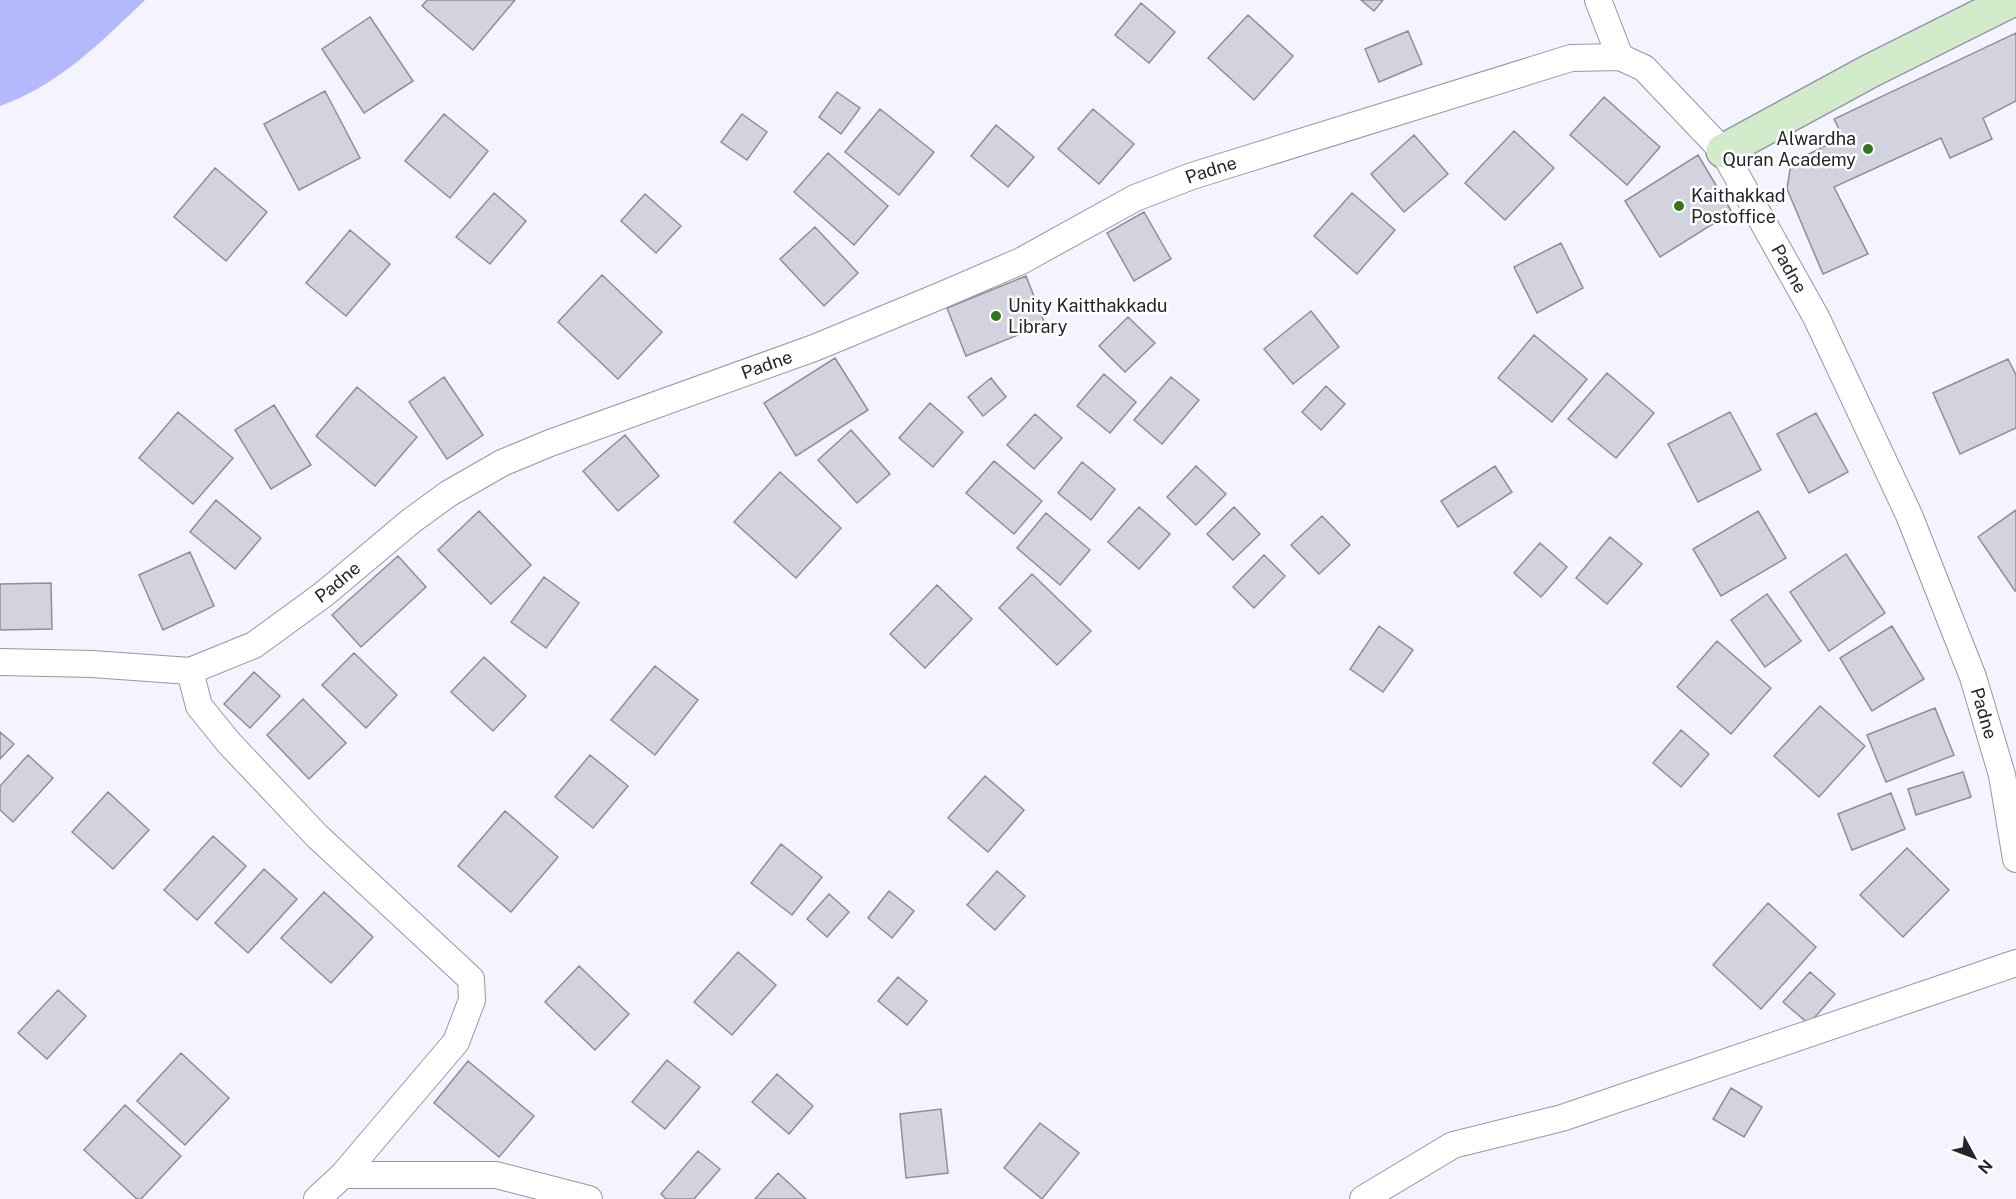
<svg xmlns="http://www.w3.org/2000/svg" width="2016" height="1199" font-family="'Public Sans',sans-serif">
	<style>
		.water { fill: #b4b8fc }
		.building { fill: #d2d3de; stroke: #8d8e98; stroke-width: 1.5 }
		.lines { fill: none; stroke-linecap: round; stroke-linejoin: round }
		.street-casing { stroke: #9697a0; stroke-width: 28 }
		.secondary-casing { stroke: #9697a0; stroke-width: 36 }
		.street { stroke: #fff; stroke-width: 26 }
		.secondary { stroke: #d2ebca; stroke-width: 33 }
		.poi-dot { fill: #317719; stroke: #fff; stroke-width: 2 }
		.labels { text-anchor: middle; stroke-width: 5; stroke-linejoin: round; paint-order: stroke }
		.poi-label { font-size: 18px; fill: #26262a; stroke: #fff; text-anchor: start }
		.street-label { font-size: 18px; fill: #26262a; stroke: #fff }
	</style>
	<rect width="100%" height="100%" fill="#f3f4ff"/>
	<path class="water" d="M0,0H145C101,42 59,85 0,106Z"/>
	<path class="building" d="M427,0H515L473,50L422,6Z
		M1361,0H1383L1374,11Z
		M1141,3L1175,32L1149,63L1115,35Z
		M1248,15L1293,56L1254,100L1208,58Z
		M370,17L413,81L364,113L322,49Z
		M1408,31L1422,64L1379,82L1365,49Z
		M2016,33V101L1983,118L1992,139L1950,158L1941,138L1834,187L1868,254L1823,274L1787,189L1791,163L1843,137L1834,119Z
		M325,91L360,158L299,190L264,124Z
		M837,92L860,108L841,134L819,117Z
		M1604,97L1660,147L1627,185L1570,135Z
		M880,109L934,152L899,195L845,152Z
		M1093,109L1134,144L1099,184L1058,149Z
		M444,114L488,151L450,198L405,161Z
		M742,114L767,132L747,160L721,142Z
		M996,125L1034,157L1008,187L971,156Z
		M1514,131L1554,168L1505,220L1465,183Z
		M1414,135L1448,174L1404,212L1371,174Z
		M828,153L888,206L854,245L794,192Z
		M1698,155L1732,212L1660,257L1625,201Z
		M215,168L267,212L226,261L174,217Z
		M494,193L526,221L490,264L456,237Z
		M1352,193L1395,230L1357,274L1314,236Z
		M645,194L681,226L656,253L621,221Z
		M1144,212L1171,259L1134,281L1107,233Z
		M815,227L858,273L824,306L780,259Z
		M350,230L390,264L346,316L306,283Z
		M1561,243L1583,288L1537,313L1514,267Z
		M602,275L662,332L618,379L558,322Z
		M1026,276L1045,324L966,356L947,308Z
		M1311,311L1339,347L1293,384L1264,349Z
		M1128,317L1155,343L1125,372L1099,346Z
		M1534,335L1587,379L1552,422L1498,378Z
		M835,358L868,410L796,456L764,403Z
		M2008,359L2016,375V428L1960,454L1933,393Z
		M1607,373L1654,413L1616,458L1568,419Z
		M1104,374L1136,402L1110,433L1077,406Z
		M444,377L483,435L447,459L409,402Z
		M1171,377L1199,400L1162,444L1134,420Z
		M991,378L1006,397L983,416L968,397Z
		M1326,386L1345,404L1321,430L1302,412Z
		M357,387L417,437L375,486L316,436Z
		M930,403L963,432L933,467L899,438Z
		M274,405L311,465L271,489L235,430Z
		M178,412L233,458L193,504L139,458Z
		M1730,412L1761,470L1698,502L1668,444Z
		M1816,413L1848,472L1809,493L1777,434Z
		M1035,414L1062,438L1034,469L1007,445Z
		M851,430L890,474L857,503L818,460Z
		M625,435L659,476L618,511L583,471Z
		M994,461L1042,501L1014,534L966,493Z
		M1082,462L1115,489L1091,520L1058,493Z
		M1196,466L1226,494L1196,525L1167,497Z
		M1495,466L1512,492L1458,527L1441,501Z
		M780,472L841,528L796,578L734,522Z
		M216,500L261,538L235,569L190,532Z
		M1139,507L1170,534L1139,569L1108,542Z
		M1234,507L1260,534L1233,560L1207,534Z
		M2016,510V591H2015L1978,537Z
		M479,511L531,565L491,604L438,550Z
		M1758,511L1786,558L1721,596L1693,549Z
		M1046,513L1090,550L1060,585L1017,548Z
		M1322,516L1350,545L1319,574L1291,545Z
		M1610,537L1642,564L1607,604L1576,578Z
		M1540,543L1567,567L1541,597L1514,573Z
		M190,552L214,606L163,630L139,575Z
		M1846,554L1885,613L1829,651L1790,592Z
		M1264,555L1285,576L1254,608L1233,587Z
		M398,556L426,587L361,647L332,615Z
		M1032,574L1091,631L1057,665L999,608Z
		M544,577L579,603L546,648L511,622Z
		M51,583L52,629L0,630V584Z
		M937,585L972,619L925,668L890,634Z
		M1767,594L1801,641L1765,667L1731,620Z
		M1379,626L1413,650L1383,692L1350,669Z
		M1892,626L1924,679L1872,711L1840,658Z
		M1717,641L1771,688L1731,734L1677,687Z
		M354,653L397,695L366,728L322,685Z
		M484,657L526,696L493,731L451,692Z
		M655,666L698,700L655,755L611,720Z
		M254,672L280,696L250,728L224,704Z
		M303,699L346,743L309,779L267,735Z
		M1820,706L1865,746L1819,797L1774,756Z
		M1935,708L1954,755L1886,782L1867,735Z
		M1681,730L1709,754L1681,787L1653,763Z
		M0,732L14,744L0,759Z
		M28,755L53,778L13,822L0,810V786Z
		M590,755L628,786L593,828L555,797Z
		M1963,772L1971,797L1916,815L1908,789Z
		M985,776L1024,810L988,852L948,818Z
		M108,792L149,830L113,869L72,832Z
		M1891,793L1905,829L1852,850L1838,814Z
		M505,811L558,857L511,912L458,866Z
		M213,836L246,866L197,920L164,890Z
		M781,844L822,877L792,915L751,883Z
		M1907,848L1949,890L1903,937L1860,895Z
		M264,869L297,899L248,953L215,923Z
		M997,871L1025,896L995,930L967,905Z
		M889,891L914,911L892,938L868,918Z
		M324,892L373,937L331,983L281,938Z
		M829,894L849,912L827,937L807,919Z
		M1768,903L1816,947L1761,1009L1713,965Z
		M738,952L776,985L732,1035L694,1002Z
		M579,966L629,1014L595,1050L545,1002Z
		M1810,972L1835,994L1809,1024L1783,1002Z
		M898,977L927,1001L907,1025L878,1001Z
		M58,990L86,1016L47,1059L18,1033Z
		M181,1053L229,1098L185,1145L137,1101Z
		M667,1060L700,1087L665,1129L632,1102Z
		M468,1061L534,1116L499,1157L434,1103Z
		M777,1074L813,1106L789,1134L752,1102Z
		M1731,1088L1762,1107L1744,1137L1713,1119Z
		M125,1105L181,1156L141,1199H137L84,1150Z
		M941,1109L948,1173L906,1178L900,1114Z
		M1040,1123L1079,1153L1042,1199L1004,1168Z
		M698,1151L720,1169L694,1199H666L661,1194Z
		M778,1173L806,1199H755Z"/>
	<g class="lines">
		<g class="street-casing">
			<g id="street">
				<path d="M1598,0L1620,57"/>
				<path id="s1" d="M0,662L92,664L190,671L254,645L324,594L411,521L448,494L502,463L550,443L814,348L942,295L1021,261L1135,198L1192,176L1571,58L1620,57L1644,68L1723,151L1816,317L1909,515L1973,677L2002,775L2016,859"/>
				<path d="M190,671L199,706L229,743L317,836L471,979L472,1000L456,1042L343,1175L317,1199"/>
				<path d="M343,1175H496L589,1199"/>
				<path d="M1363,1199L1453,1145L1562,1118L2016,963"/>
			</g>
		</g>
		<g class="secondary-casing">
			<path id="secondary" d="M1723,151L1870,71L2012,0"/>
		</g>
		<use href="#street" class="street"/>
		<use href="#secondary" class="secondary"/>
	</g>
	<g class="poi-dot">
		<circle cx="1868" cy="149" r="6"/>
		<circle cx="1679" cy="206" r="6"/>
		<circle cx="996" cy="316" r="6"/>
	</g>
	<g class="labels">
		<g class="poi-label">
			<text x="1856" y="145" text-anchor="end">Alwardha<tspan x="1856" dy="21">Quran Academy</tspan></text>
			<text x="1691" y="202">Kaithakkad<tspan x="1691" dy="21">Postoffice</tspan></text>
			<text x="1008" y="312">Unity Kaitthakkadu<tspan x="1008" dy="21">Library</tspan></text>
		</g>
		<g class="street-label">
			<text dy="6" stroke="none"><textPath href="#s1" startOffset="1336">Padne</textPath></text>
			<text dy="6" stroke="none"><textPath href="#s1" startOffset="2038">Padne</textPath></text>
			<text dy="6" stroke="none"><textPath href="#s1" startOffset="850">Padne</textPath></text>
			<text dy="6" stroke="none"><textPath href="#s1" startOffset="364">Padne</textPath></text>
			<text dy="6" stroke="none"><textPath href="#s1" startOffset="2524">Padne</textPath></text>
		</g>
	</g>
	<g transform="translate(1974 1157) rotate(131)" stroke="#ffffff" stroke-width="4.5" paint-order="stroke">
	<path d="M0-4.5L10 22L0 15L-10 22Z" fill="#26262a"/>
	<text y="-9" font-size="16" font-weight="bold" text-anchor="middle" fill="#26262a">N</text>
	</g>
</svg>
